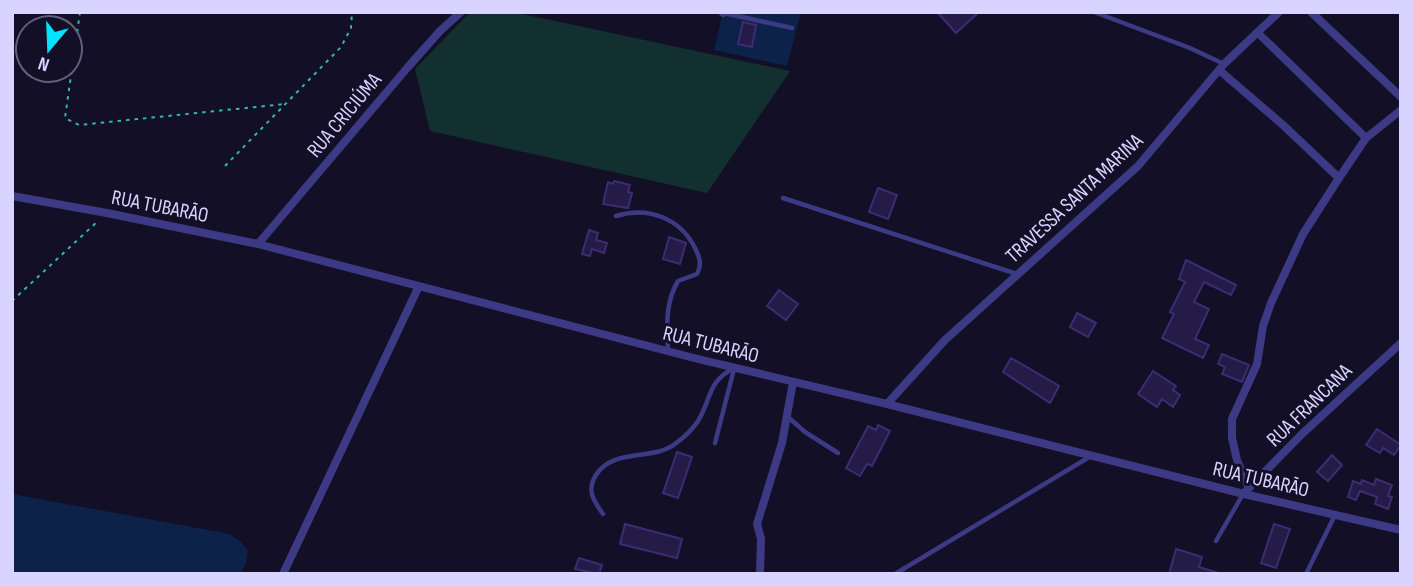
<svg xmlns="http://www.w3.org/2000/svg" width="1413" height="586" font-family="'Sofia Sans Condensed',sans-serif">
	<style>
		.green { fill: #12302f }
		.water { fill: #0c2248 }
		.building { fill: #241b47; stroke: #3b2d73; stroke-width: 2 }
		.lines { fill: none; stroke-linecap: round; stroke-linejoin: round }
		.path { stroke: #2fb8b0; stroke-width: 2; stroke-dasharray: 3.5 5; stroke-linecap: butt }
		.lane { stroke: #3d3a85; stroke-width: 4.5 }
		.street { stroke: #3d3a85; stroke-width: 8 }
		.labels { text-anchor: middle; stroke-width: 6; stroke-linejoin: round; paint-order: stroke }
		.street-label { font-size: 21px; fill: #d9d4ff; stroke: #130f26 }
	</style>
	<rect width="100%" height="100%" fill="#130f26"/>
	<path class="green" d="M470,12H513L790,71L707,193L430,131L415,69Z"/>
	<path class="water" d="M723,12H801L787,66L714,50Z
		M12,494L230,534L242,543L248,551L246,563L240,574H12Z"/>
	<path class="building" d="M937,12H979L956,33Z
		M743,22L756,25L752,47L738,44Z
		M614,181L630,185L628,192L632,193L628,208L603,204L608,182L613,184Z
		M878,188L897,195L888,219L869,212Z
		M589,230L598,233L596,240L607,243L604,253L592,249L590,256L582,254Z
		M669,237L686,243L680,264L663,259Z
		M1186,260L1236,285L1231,295L1204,282L1194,302L1209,309L1195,339L1209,345L1203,358L1162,338L1174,314L1170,312L1185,282L1179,279Z
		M779,290L798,304L786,320L767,306Z
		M1077,313L1096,323L1088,337L1070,327Z
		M1222,354L1249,365L1242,382L1222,374L1225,367L1218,364Z
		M1011,358L1059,386L1050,403L1003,372Z
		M1153,371L1176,386L1173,390L1180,395L1173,407L1162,399L1157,407L1138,394Z
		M878,425L890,431L872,466L867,464L860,476L846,468L868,426L876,430Z
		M1377,429L1401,445L1394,455L1383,448L1380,453L1366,445Z
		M677,452L692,457L678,498L663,493Z
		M1332,455L1342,465L1328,481L1317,472Z
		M1376,479L1392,485L1388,496L1392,497L1388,509L1375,504L1377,497L1360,491L1356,500L1348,497L1353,481L1361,484L1362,480L1374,485Z
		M625,524L682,539L677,558L620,544Z
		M1274,524L1290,529L1276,568L1261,563Z
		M1176,549L1202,557L1199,567L1216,572L1215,574H1169Z
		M579,558L602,565L599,574L575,569Z"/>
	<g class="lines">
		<path class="path" d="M80,12L65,118L79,125L285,104
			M225,166L341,47L351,28L352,12
			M12,301L99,220"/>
		<path class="lane" d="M1094,12L1190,48L1224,64
			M724,13L792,28
			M783,198L1017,274
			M616,216C648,206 680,218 695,248C700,258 702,265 697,274L678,281C665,303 667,325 668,351
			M788,417L805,432L838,453
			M715,443L734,369
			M603,514C594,501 586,491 596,475C612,448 653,461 675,444C683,438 693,429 698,421C712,398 707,382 734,368
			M1216,541L1243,494
			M1307,572L1335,515
			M895,574L1091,456"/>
		<path class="street" d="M722,12L723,13
			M1311,12L1401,97
			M1258,33L1366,138
			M1219,70L1283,125L1339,178
			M12,196L107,213L258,244L698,359L887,404L1244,494L1401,530
			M258,244L408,67L440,31L461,12
			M887,404L945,340L1138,166L1224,64L1279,12
			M1249,488L1237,460L1232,438V419L1257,364L1263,326L1271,303L1303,234L1339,178L1366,138L1401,110
			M1246,491L1303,433L1401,343
			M283,574L419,286
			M760,574L761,539L757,524L782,443L793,382"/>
	</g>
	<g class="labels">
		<g class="street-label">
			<text transform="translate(344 115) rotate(-50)" y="7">RUA CRICIÚMA</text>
			<text transform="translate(1074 198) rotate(-43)" y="7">TRAVESSA SANTA MARINA</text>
			<text transform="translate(160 206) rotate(11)" y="7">RUA TUBARÃO</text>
			<text transform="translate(711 344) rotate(14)" y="7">RUA TUBARÃO</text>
			<text transform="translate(1309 405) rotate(-44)" y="7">RUA FRANCANA</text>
			<text transform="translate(1261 479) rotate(13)" y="7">RUA TUBARÃO</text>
		</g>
	</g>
	<rect width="1413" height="586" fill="none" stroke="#d9d4ff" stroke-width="28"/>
	<g transform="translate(49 49) rotate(199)"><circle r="33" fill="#130f26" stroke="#625e7d" stroke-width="2"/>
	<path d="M0-5L12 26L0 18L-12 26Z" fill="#00e5ff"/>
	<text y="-10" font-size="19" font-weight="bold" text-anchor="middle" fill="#d9d4ff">N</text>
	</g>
</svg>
